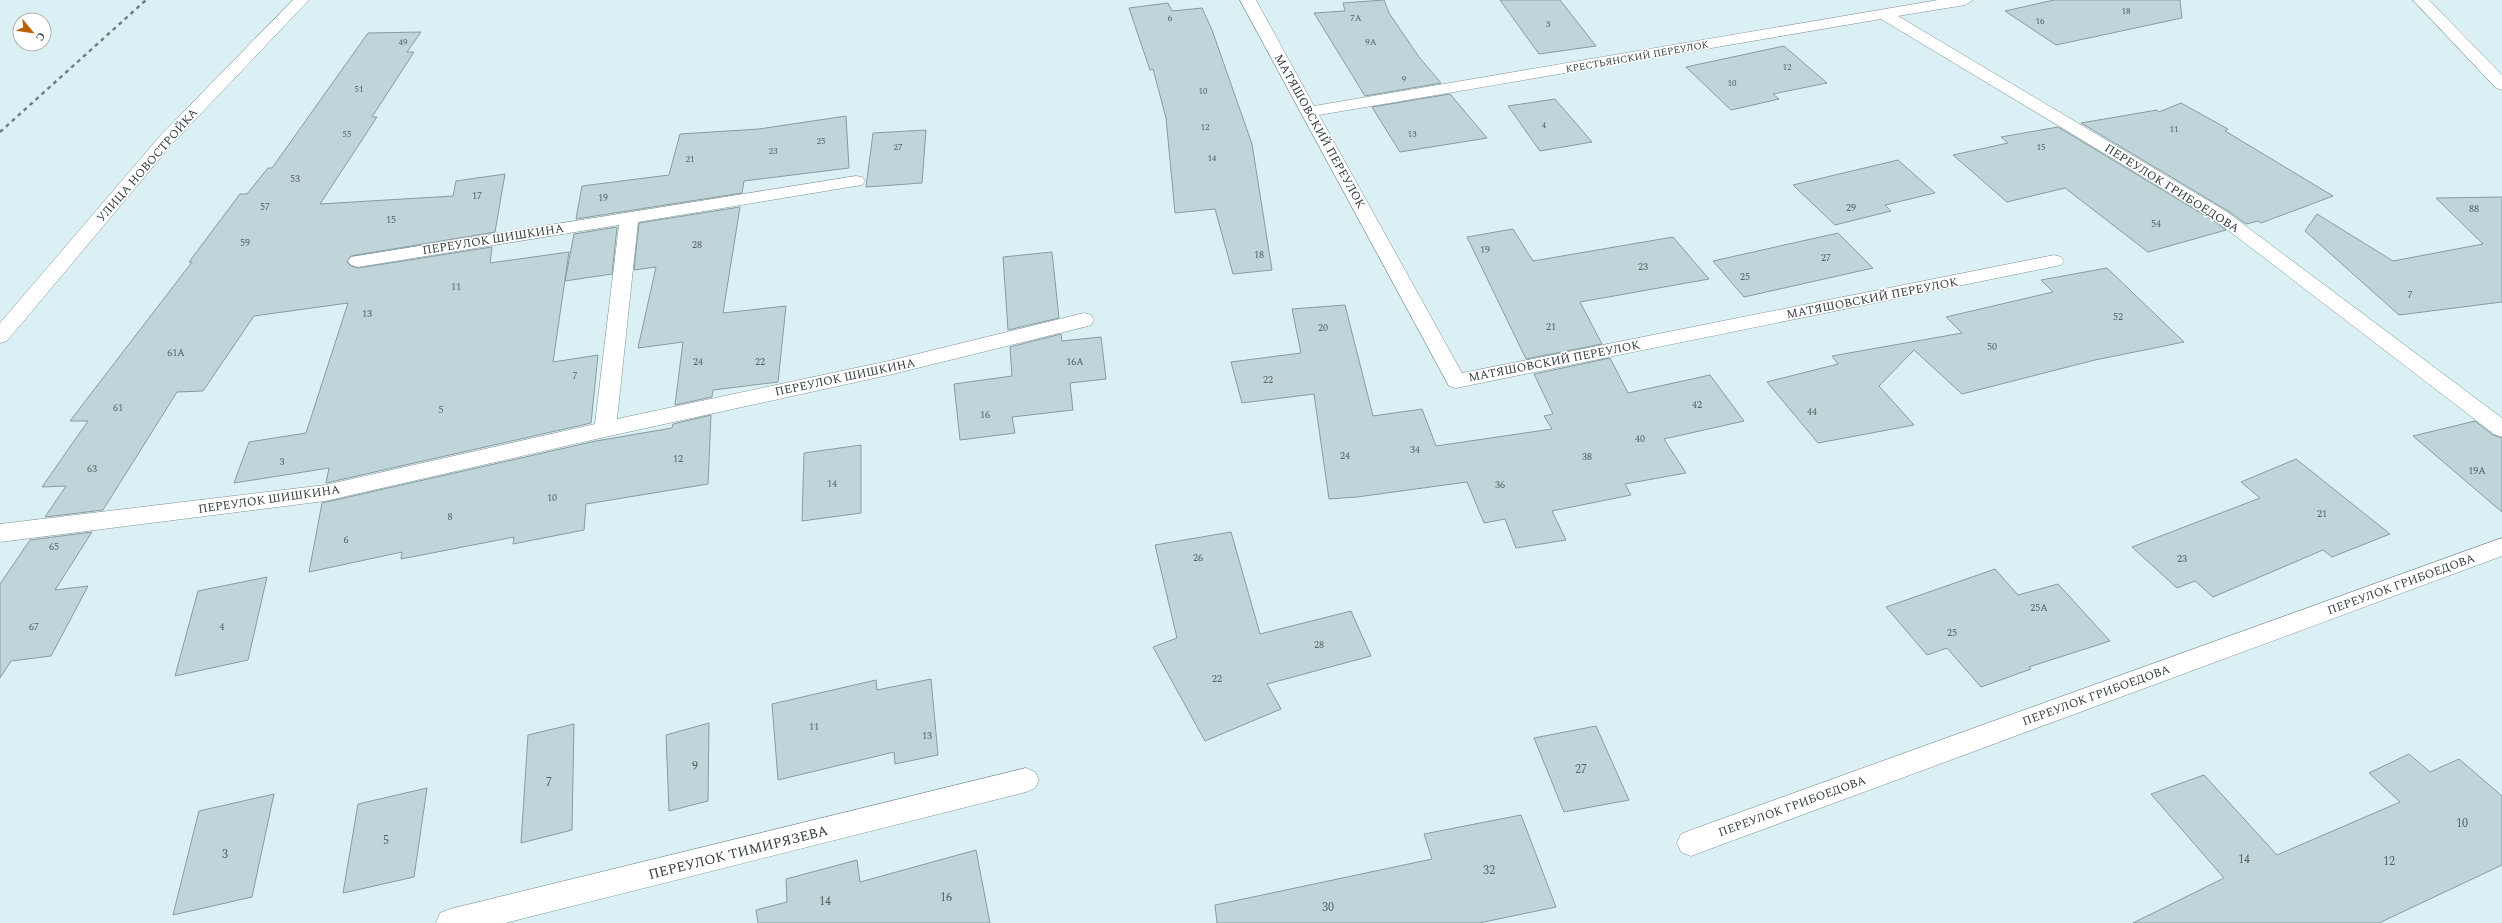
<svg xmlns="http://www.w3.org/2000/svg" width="2502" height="923" font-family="Spectral,serif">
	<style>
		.building { fill: #c0d5da; stroke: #889ca0 }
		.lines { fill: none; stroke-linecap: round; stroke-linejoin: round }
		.minor-casing { stroke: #7d9095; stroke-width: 1 }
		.secondary-casing { stroke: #7d9095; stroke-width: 1 }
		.minor { fill: #fff; fill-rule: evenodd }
		.secondary { fill: #fff; fill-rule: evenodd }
		.rail { stroke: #738083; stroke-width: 2.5; stroke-dasharray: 4 4; stroke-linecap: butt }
		.labels { text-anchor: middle; stroke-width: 3; stroke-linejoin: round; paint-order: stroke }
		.far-number-label { font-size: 9px; fill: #576265 }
		.far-street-label { font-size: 10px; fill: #343c3e; stroke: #fff }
		.number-label { font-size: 10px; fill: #576265 }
		.street-label { font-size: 12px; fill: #343c3e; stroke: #fff }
		.near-number-label { font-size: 12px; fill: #576265 }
		.near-street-label { font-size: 14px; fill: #343c3e; stroke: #fff }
	</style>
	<rect width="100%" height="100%" fill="#daf0f5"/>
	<path class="building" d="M1384,0L1389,13L1419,57L1441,83L1365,96L1314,13L1345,11L1343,3Z
		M1500,0H1560L1596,46L1539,54Z
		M2054,0H2180L2182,18L2056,45L2005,11Z
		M1168,3L1172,11L1202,8L1212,30L1252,144L1272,270L1233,274L1215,209L1175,213L1166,118L1153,69L1150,70L1129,8Z
		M421,32L407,52H414L372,117H377L320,204L453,196L456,181L505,174L495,232L351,256L347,262L351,266L358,268L492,247L490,263L569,252L553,362L598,355L591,423L326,483L329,468L234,483L249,442L306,433L348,303L254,316L203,391L177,392L103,510L45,517L66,486L42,487L88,421H70L192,262H189L240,194H247L268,168H272L368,33Z
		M1784,46L1827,83L1773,94L1779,99L1731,110L1686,67Z
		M1450,94L1487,138L1400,152L1372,107Z
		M1555,99L1592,142L1540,151L1508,106Z
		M2181,103L2228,129L2225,131L2333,196L2261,223L2258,221L2246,224L2228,211L2081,123L2157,110L2159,112Z
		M846,116L849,168L744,181L742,193L576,219L582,186L669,175L680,134L759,129Z
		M2058,127L2214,221L2226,230L2148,252L2065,188L2007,202L1953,155L2008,143L2001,137Z
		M926,130L922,183L866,187L873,133Z
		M1898,160L1935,193L1885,205L1891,211L1835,225L1793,185Z
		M2502,197V302L2399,315L2305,231L2317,214L2393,261L2483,244L2436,198Z
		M740,207L723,313L786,306L778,382L713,390L712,397L675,405L683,342L638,348L656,267L634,270L639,223Z
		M617,227L612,274L565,281L574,234Z
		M1513,229L1533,261L1673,237L1709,279L1580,302L1602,344L1526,359L1467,237Z
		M1838,233L1873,268L1744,297L1713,261Z
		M1052,252L1059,318L1008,330L1003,257Z
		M2107,268L2184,342L2095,360L1962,394L1914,350L1879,386L1914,425L1818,443L1767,382L1838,364L1832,356L1962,333L1946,317L2053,292L2041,280Z
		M1345,305L1373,416L1422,409L1436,446L1552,429L1544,416L1553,414L1534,374L1610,358L1628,393L1710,375L1744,421L1664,439L1686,473L1625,484L1631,495L1552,511L1566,540L1516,548L1505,519L1484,523L1467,482L1357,497L1329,499L1314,394L1242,403L1231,362L1301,353L1292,309Z
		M1061,334L1062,341L1101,337L1106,379L1070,383L1073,410L1012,417L1015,433L960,440L954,384L1012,376L1010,347Z
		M711,415L708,484L586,504L584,530L513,544L514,537L401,559L402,552L309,572L322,503L596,441L672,428L673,424Z
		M2475,421L2493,435L2502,438V512L2413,436Z
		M861,445V513L802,521L804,453Z
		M2296,459L2390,534L2332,557L2323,550L2213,597L2195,581L2177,588L2132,547L2260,498L2241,482Z
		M92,532L55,590L88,586L51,656L11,661L0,678V584L30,540Z
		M1231,532L1260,634L1351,611L1371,656L1267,684L1281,709L1205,741L1153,647L1177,638L1155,545Z
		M1995,569L2018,595L2058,584L2110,641L2029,667L2031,669L1981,687L1947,648L1927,655L1886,607Z
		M267,577L248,660L175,676L198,591Z
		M931,679L938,755L895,764L894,752L778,780L772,704L876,680L877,690Z
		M709,723L708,801L669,811L666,735Z
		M574,724L572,830L521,843L528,735Z
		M1596,726L1629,800L1564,812L1534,738Z
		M2409,754L2430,772L2459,759L2502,796V865L2379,923H2133L2224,878L2151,794L2204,775L2277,855L2400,802L2369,773Z
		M427,788L414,877L343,893L358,804Z
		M274,794L252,897L173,915L199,811Z
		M1521,815L1556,907L1479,923H1217L1215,905L1432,859L1424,834Z
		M976,850L990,923H758L756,910L787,902L786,879L857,860L860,882Z"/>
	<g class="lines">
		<g class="minor-casing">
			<path id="minor" d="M1240,0H1256L1314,106L1938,0H1973L1965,5L1898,16L2227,212L2502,418V437L2494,434L2215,220L1881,19L1319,115L1462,373L2054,255L2061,257L2064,261L2061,265L1456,388L1449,386Z
				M2413,0H2429L2502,75V90L2496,88Z
				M856,176L862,177L865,181L862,185L638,222L617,419L893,360L1084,313L1091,315L1094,320L1091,325L1084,327L893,374L605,437L325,501L0,542V524L325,485L595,424L619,225L358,267L351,265L348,261L351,257Z
				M2502,538V556L1691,856L1681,852L1677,843L1681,834L1691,830Z
				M1026,768L1035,772L1039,780L1035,788L1026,792L505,923H436L440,913L450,909Z"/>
		</g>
		<g class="secondary-casing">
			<path id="secondary" d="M293,0H309L172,144L7,341L0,343V323L160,136Z"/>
		</g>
		<use href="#minor" class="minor"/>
		<use href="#secondary" class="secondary"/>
		<path class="rail" d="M0,132L146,0"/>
	</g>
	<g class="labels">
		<g class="far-number-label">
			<text x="2126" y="14">18</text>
			<text x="1170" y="21">6</text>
			<text x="1356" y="21">7А</text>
			<text x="2040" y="24">16</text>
			<text x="1548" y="27">3</text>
			<text x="403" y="45">49</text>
			<text x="1371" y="45">9А</text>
			<text x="1787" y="70">12</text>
			<text x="1404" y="82">9</text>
			<text x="1732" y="86">10</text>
			<text x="359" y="92">51</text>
			<text x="1203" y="94">10</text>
			<text x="1544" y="128">4</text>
			<text x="1205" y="130">12</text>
			<text x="2174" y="132">11</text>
			<text x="347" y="137">55</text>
			<text x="1412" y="137">13</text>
			<text x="821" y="144">25</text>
			<text x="898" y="150">27</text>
			<text x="2041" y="150">15</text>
			<text x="773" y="154">23</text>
			<text x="1212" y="161">14</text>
			<text x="690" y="162">21</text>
		</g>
		<g class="far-street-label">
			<text transform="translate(1637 56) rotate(-10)" y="4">КРЕСТЬЯНСКИЙ ПЕРЕУЛОК</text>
		</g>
		<g class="number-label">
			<text x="295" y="182">53</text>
			<text x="477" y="199">17</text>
			<text x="603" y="201">19</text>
			<text x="265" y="210">57</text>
			<text x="1851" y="211">29</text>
			<text x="2474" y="212">88</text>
			<text x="391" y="223">15</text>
			<text x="2156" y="227">54</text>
			<text x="245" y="246">59</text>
			<text x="697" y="248">28</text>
			<text x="1485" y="253">19</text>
			<text x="1259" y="258">18</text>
			<text x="1826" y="261">27</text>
			<text x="1643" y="270">23</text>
			<text x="1745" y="280">25</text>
			<text x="456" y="290">11</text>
			<text x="2410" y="298">7</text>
			<text x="367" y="317">13</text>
			<text x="2118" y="320">52</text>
			<text x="1551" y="330">21</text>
			<text x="1323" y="331">20</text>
			<text x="1992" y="350">50</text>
			<text x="176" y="356">61А</text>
			<text x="698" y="365">24</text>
			<text x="760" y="365">22</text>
			<text x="1075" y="365">16А</text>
			<text x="575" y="379">7</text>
			<text x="1268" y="383">22</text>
			<text x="1697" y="408">42</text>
			<text x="118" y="411">61</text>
			<text x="441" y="413">5</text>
			<text x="1812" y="415">44</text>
			<text x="985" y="418">16</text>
			<text x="1640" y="442">40</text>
			<text x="1415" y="453">34</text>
			<text x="1345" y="459">24</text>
			<text x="1587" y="460">38</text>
			<text x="678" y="462">12</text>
			<text x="282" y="465">3</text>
			<text x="92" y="472">63</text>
			<text x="2477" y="474">19А</text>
			<text x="832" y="487">14</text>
			<text x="1500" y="488">36</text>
			<text x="552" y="501">10</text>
			<text x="2322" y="517">21</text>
			<text x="450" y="520">8</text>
			<text x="346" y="543">6</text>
			<text x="54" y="550">65</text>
			<text x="1198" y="561">26</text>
			<text x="2182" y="562">23</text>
			<text x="2039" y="611">25А</text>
			<text x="34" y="630">67</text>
			<text x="222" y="630">4</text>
			<text x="1952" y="636">25</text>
			<text x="1319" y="648">28</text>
			<text x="1217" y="682">22</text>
			<text x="814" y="730">11</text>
			<text x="927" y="739">13</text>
		</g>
		<g class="street-label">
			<text transform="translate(1320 131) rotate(61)" y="4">МАТЯШОВСКИЙ ПЕРЕУЛОК</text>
			<text transform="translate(147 165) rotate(-49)" y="4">УЛИЦА НОВОСТРОЙКА</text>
			<text transform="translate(2172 188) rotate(32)" y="4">ПЕРЕУЛОК ГРИБОЕДОВА</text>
			<text transform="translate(493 239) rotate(-9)" y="4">ПЕРЕУЛОК ШИШКИНА</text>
			<text transform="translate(1872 298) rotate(-11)" y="4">МАТЯШОВСКИЙ ПЕРЕУЛОК</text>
			<text transform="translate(1554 361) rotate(-11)" y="4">МАТЯШОВСКИЙ ПЕРЕУЛОК</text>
			<text transform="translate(845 377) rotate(-12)" y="4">ПЕРЕУЛОК ШИШКИНА</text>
			<text transform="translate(269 499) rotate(-8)" y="4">ПЕРЕУЛОК ШИШКИНА</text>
			<text transform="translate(2401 584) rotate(-20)" y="4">ПЕРЕУЛОК ГРИБОЕДОВА</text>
			<text transform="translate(2096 695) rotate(-20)" y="4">ПЕРЕУЛОК ГРИБОЕДОВА</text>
			<text transform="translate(1792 806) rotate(-20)" y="4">ПЕРЕУЛОК ГРИБОЕДОВА</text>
		</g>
		<g class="near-number-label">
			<text x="695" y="770">9</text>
			<text x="1581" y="773">27</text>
			<text x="549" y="786">7</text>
			<text x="2462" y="827">10</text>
			<text x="386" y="844">5</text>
			<text x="225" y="858">3</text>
			<text x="2244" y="863">14</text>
			<text x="2389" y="865">12</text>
			<text x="1489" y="874">32</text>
			<text x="946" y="901">16</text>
			<text x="825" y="905">14</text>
			<text x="1328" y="911">30</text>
		</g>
		<g class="near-street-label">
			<text transform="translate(738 852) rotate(-14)" y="5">ПЕРЕУЛОК ТИМИРЯЗЕВА</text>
		</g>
	</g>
	<g transform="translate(32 32) rotate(119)"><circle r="19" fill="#ffffff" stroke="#aeb1b2"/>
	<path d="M0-3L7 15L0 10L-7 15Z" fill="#bb6101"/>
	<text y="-6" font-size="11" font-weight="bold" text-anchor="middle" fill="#343c3e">С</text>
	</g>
</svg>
